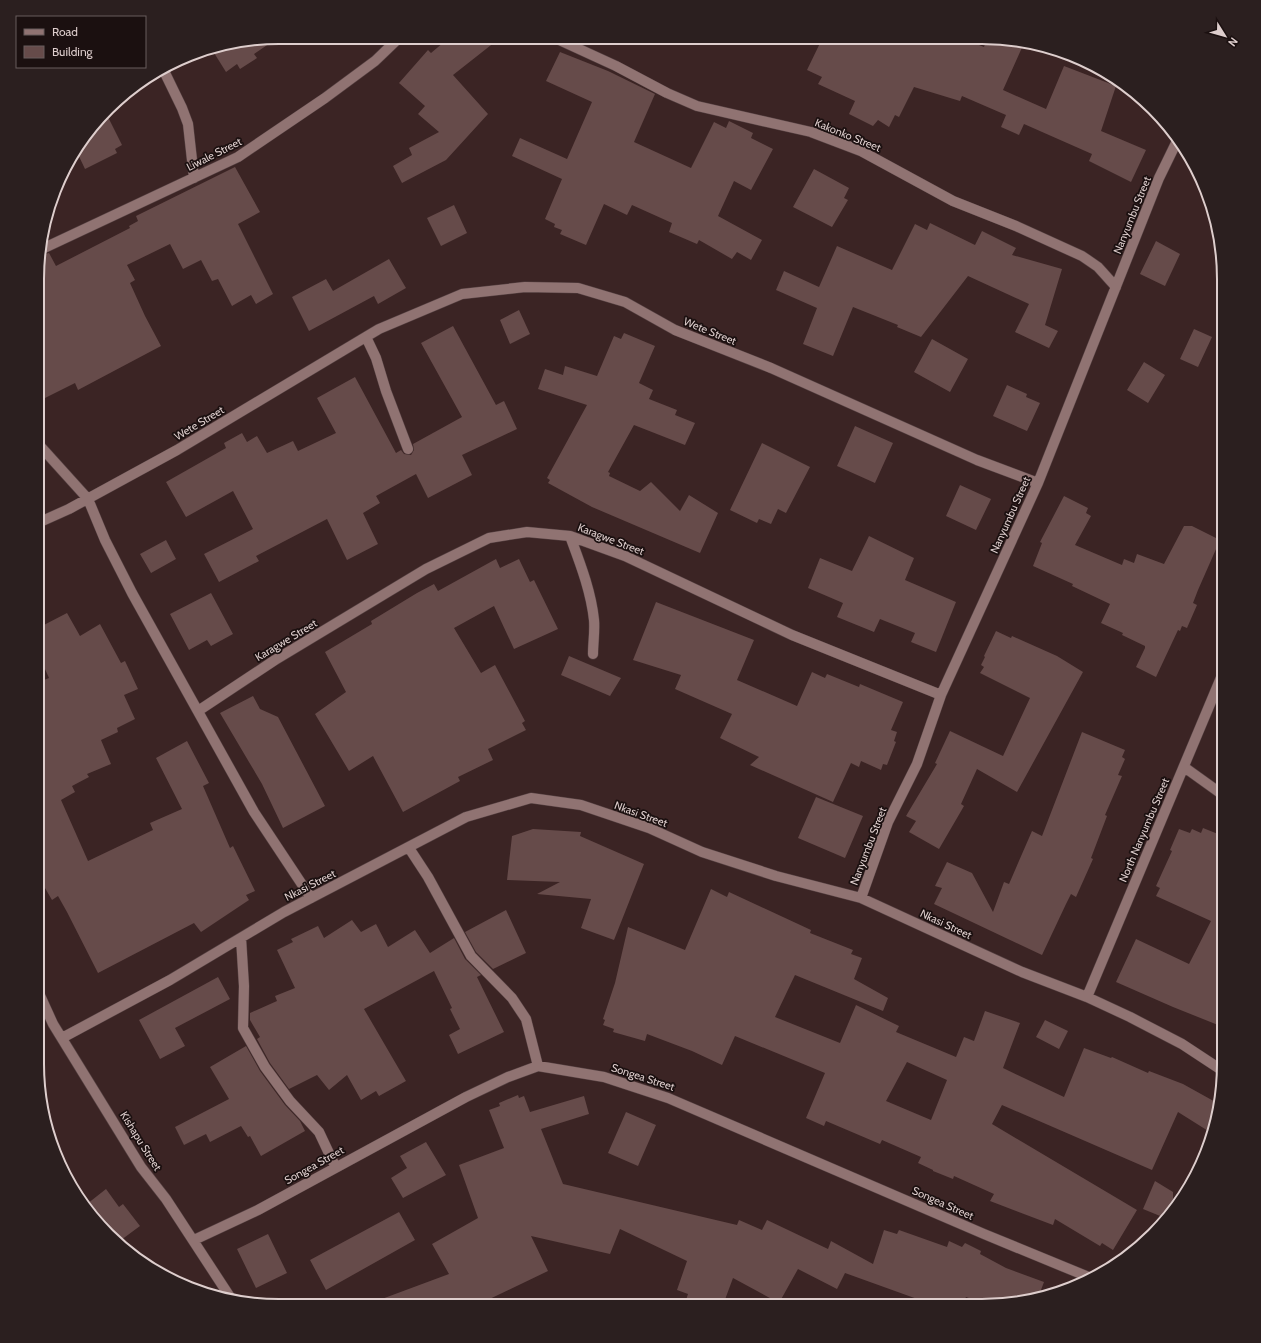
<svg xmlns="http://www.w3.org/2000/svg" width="1261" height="1343" font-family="Cabin,sans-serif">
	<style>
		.building { fill: #664b4a; fill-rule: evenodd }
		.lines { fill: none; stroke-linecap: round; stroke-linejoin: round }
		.minor-casing { stroke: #564243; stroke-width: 11 }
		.minor { stroke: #907372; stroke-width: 10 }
		.labels { text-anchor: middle; stroke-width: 3.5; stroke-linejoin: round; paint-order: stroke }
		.street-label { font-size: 11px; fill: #dececd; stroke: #1b1010 }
		.rim { fill: none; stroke: #dececd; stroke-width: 2 }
	</style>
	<rect width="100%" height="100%" fill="#3b2424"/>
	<path class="building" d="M279,37L254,54L257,58L240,69L237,64L226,72L211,48Z
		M450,37L500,38L453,75L488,114L446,160L402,183L393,166L412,155L409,148L439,132L418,114L425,106L399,83L428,50L431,53Z
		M822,39H964L984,47L987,39H1014L1024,43L1003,90L1046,109L1064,66L1116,86L1101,131L1146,150L1131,182L1089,161L1092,154L1024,124L1019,135L1001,127L1006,115L962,96L960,101L914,87L899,117L895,115L889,127L878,120L873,126L849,114L855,101L818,84L822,77L807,70Z
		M560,52L608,71L655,94L634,142L691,168L714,122L726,128L729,121L753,133L751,138L773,149L751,190L734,181L718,216L762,240L751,260L737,252L732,259L699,240L697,244L669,232L672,223L632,205L627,215L604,204L586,245L560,234L562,230L554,227L555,224L545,219L562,179L512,156L520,138L567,159L592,102L546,81Z
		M106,113L122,145L115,149L117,153L85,169L76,150Z
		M235,167L260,212L238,224L273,294L256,304L251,295L232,306L218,279L212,281L201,260L183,269L170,244L127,265L135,280L130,283L145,316L161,346L78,390L75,383L41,400V255L49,253L56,266L130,228L129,226L138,221L136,216Z
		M814,169L849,188L844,198L848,200L832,227L793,207Z
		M454,205L467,233L441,246L427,218Z
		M930,223L975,245L982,231L1016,248L1012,255L1062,269L1045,325L1058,331L1049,348L1015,332L1029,304L968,276L921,337L897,327L898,325L853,307L833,356L803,344L817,308L776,290L784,271L819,287L837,246L892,270L915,224L927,230Z
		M1156,241L1180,254L1165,286L1140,274Z
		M389,259L406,288L378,304L374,296L309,331L292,297L326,279L333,291Z
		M519,310L530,334L510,344L500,320Z
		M453,326L496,405L504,401L517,429L462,455L472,475L428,498L416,474L376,496L380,503L363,513L378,544L347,560L327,519L256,556L259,561L219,582L204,554L253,529L233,491L186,517L166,482L226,448L224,443L242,433L247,442L257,436L267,453L293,441L298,451L336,433L317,398L355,377L396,453L401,450L404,454L411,455L414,450L413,444L462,417L421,343Z
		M1194,329L1212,337L1198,367L1180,359Z
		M624,333L655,346L639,383L653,390L649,399L677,410L675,415L695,423L685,445L634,425L608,472L610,473L609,476L640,491L651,482L680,511L689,495L718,513L700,553L592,507L548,483L550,480L547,478L587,405L538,389L545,369L563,375L565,366L597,376L614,336L621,339Z
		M932,339L968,359L950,392L914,372Z
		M1144,362L1165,375L1148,403L1127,390Z
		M1007,385L1027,394L1026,397L1040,403L1027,431L993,416Z
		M855,426L893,443L875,483L837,466Z
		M762,443L810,467L786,513L778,509L771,524L759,519L757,523L730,510Z
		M960,485L991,499L976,530L946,516Z
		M1064,496L1088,508L1086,513L1091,516L1075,545L1122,565L1124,559L1134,563L1137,554L1164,564L1184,526H1192L1220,540L1198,590L1193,603L1197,605L1187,628L1182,626L1180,631L1178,630L1156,677L1136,667L1145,648V646L1122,635L1123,633L1101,623L1110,604L1072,586L1073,584L1033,566L1042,543L1040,542Z
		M869,536L914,558L905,580L956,602L936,652L911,642L915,633L880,619L874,632L837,617L843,603L808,588L820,558L852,571Z
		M166,540L176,559L151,573L140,554Z
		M496,559L500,568L519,559L530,582L534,580L558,629L514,649L494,606L454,628L481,673L495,665L525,721L522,723L526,730L488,749L493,760L458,777L460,781L403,812L373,756L349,771L315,714L346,692L325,652L372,624L371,621L417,593L434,584L438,591Z
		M211,593L233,634L211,646L207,640L189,650L170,614Z
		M656,602L754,640L737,680L797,706L812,672L825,678L827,674L859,687L860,684L903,702L891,730L897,732L894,741L896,742L887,765L883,764L881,770L861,761L859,767L851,763L833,802L750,765L759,757L720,738L732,714L675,689L681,675L633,660Z
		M67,613L80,636L100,624L121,663L125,661L138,689L124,695L135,719L117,728L118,732L101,740L111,764L87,774L89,777L72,786L75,792L61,800L88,861L153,830L150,823L182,809L156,758L187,741L209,783L203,786L230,848L233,846L255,891L246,895L249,900L201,932L194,923L98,973L67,912L58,896L52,900L38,876L39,682L49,678L40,658V627Z
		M996,631L1011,638L1012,636L1057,656L1083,672L1017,792L977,769L961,804L964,806L939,849L909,832L916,821L906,816L937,764L935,763L950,731L1003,756L1030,698L980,673L984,667L981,665L985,657L984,656Z
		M569,656L621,678L610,696L561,675Z
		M253,696L260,709L278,717L325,806L283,828L262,784L220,713Z
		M1082,732L1125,750L1122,757L1125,759L1118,775L1122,776L1105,815L1107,816L1091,858L1093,859L1076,897L1071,894L1066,904L1042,955L934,904L942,888L935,886L947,862L972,873L993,912L1004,882L1009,884L1032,831L1042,836Z
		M816,797L863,816L845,858L798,838Z
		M1203,828L1223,836V1027L1173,1007L1116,982L1136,939L1189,964L1211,921L1156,896L1160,888L1156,886L1172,851L1170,850L1179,829L1190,833L1192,829L1201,833Z
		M533,829L581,832L580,836L644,864L614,940L581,928L591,899L537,894L560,882L507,880L512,836Z
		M711,889L727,897L729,892L811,930L810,933L853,950L851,954L862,958L854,979L888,998L883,1011L795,975L775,1017L840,1043L856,1005L899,1026L896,1032L956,1057L964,1037L974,1041L985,1011L1020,1023L1003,1068L1064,1097L1084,1048L1111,1058L1112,1057L1148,1073L1149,1071L1183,1084L1219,1104L1213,1134L1178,1112L1152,1170L1002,1105L992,1124L1137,1210L1113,1250L1102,1243L1100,1246L1055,1219L1053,1225L990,1201L994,1194L954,1176L953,1179L933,1171V1170L918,1163L921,1157L882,1140L880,1144L826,1121L824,1126L806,1118L825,1073L735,1036L722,1065L692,1051L647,1034L645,1041L613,1032L614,1029L603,1025L605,1020L603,1019L615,983L628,927L685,950ZM907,1062L947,1080L931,1120L886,1101Z
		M506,910L526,953L493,969L476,952L465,932Z
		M352,920L361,932L376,924L388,947L415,930L430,953L454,938L465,959L481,975L477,977L504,1032L458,1054L449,1035L460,1029L450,1009L452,1008L434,971L364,1009L406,1081L379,1096L376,1091L361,1100L347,1075L329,1090L317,1075L289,1089L270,1063L257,1039L260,1037L250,1020V1013L277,1001L275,996L295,988L277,950L293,942L291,939L318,926L324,938Z
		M218,977L230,999L175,1028L185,1046L160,1059L139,1020Z
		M1045,1020L1068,1031L1059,1049L1036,1037Z
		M246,1046L260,1071L285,1105L300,1121L305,1131L261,1156L250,1136L248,1137L241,1126L210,1142L206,1134L184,1145L175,1127L229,1099L210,1067Z
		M518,1095L519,1098L524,1096L530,1112L584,1096L589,1114L541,1129L563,1184L737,1225L739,1220L762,1230L767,1220L828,1249L831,1241L873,1264L884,1230L897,1234L899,1230L947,1247L949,1241L962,1247L965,1243L981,1251L980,1254L1006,1268L1044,1282L1038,1298L998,1305H989L966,1297L962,1305H917L920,1300L845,1273L837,1289L798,1269L779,1303L733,1278L723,1305H702L686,1300L688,1294L677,1290L687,1261L620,1229L610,1254L531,1236L548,1271L477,1305H371V1303L449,1274L432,1244L478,1218L459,1165L504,1148L489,1110L500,1106L499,1103Z
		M626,1112L656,1125L638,1166L608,1153Z
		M426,1142L446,1175L403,1198L391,1178L407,1168L400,1156Z
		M1155,1181L1173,1192V1199L1165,1218L1143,1209Z
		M106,1189L119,1207L123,1204L140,1226L117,1243L87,1209L89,1207L87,1204Z
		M399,1212L415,1240L326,1290L310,1260Z
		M268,1234L287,1273L256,1288L237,1249Z"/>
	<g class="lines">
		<g class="minor-casing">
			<path id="minor" d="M555,38L616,66L667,93L697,106L811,132L861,151L953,201L1016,226L1082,256L1098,267L1116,287
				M165,73L182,108L188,124L194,178
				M42,249L238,157L325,98L375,61L400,37
				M366,337L376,358L386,391L408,449
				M41,447L88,499L105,540L132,593L254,812L311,898
				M40,522L69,509L177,450L379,329L462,294L525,287L578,288L625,302L675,330L771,368L977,460L1038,483
				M570,536C580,563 591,591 594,620C595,631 593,643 593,654
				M198,711L275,660L426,569L489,538L527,532L570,536L625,556L792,635L941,695
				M1184,767L1223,795
				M409,848L428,877L471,956L512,998L526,1019L538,1066
				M861,898L888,822L917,764L941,695L1038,483L1159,178L1178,139
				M241,938L244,986L243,1028L265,1067L290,1101L319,1132L335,1166
				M38,991L53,1024L141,1167L166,1199L232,1300
				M1087,997L1223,673
				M62,1038L170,980L284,912L466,817L531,798L581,805L649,828L702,852L776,876L861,898L1022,972L1087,997L1130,1017L1182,1044L1223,1071
				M194,1240L258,1210L466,1097L508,1077L538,1066L604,1077L668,1098L984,1234L1091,1278"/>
		</g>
		<use href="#minor" class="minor"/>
	</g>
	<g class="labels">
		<g class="street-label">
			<text transform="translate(848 135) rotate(22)" y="4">Kakonko Street</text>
			<text transform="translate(214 154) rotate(-27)" y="4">Liwale Street</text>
			<text transform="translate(1132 215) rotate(-68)" y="4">Nanyumbu Street</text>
			<text transform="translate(710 331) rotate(22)" y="4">Wete Street</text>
			<text transform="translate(199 423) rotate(-31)" y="4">Wete Street</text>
			<text transform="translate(1010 515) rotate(-66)" y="4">Nanyumbu Street</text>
			<text transform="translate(611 539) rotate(21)" y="4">Karagwe Street</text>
			<text transform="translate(286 640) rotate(-31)" y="4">Karagwe Street</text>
			<text transform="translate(641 814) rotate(20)" y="4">Nkasi Street</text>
			<text transform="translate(1144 830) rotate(-67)" y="4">North Nanyumbu Street</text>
			<text transform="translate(868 846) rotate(-69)" y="4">Nanyumbu Street</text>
			<text transform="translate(310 885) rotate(-27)" y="4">Nkasi Street</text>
			<text transform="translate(946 924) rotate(25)" y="4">Nkasi Street</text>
			<text transform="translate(643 1077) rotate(18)" y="4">Songea Street</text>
			<text transform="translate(141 1141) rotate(58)" y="4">Kishapu Street</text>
			<text transform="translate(314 1165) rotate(-29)" y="4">Songea Street</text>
			<text transform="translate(943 1203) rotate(24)" y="4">Songea Street</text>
		</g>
	</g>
	<path d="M0 0H1261V1343H0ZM279 44H982A235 235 0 0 1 1217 279V1064A235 235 0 0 1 982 1299H279A235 235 0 0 1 44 1064V279A235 235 0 0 1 279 44Z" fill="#2b1f1f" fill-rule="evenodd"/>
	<path class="rim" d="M279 44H982A235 235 0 0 1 1217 279V1064A235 235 0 0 1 982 1299H279A235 235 0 0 1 44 1064V279A235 235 0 0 1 279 44Z"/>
	<rect x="16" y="16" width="130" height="52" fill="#1b1010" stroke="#695c5c"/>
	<rect x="24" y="29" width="20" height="6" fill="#907372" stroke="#695c5c"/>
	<text x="52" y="36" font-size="12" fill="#dececd">Road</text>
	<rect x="24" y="46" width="20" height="12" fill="#664b4a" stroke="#695c5c"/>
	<text x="52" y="56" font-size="12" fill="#dececd">Building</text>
	<g transform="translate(1225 36) rotate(127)" stroke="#1b1010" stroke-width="3" paint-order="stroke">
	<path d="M0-3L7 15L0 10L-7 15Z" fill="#dececd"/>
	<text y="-6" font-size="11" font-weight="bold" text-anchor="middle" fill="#dececd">N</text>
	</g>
</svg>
